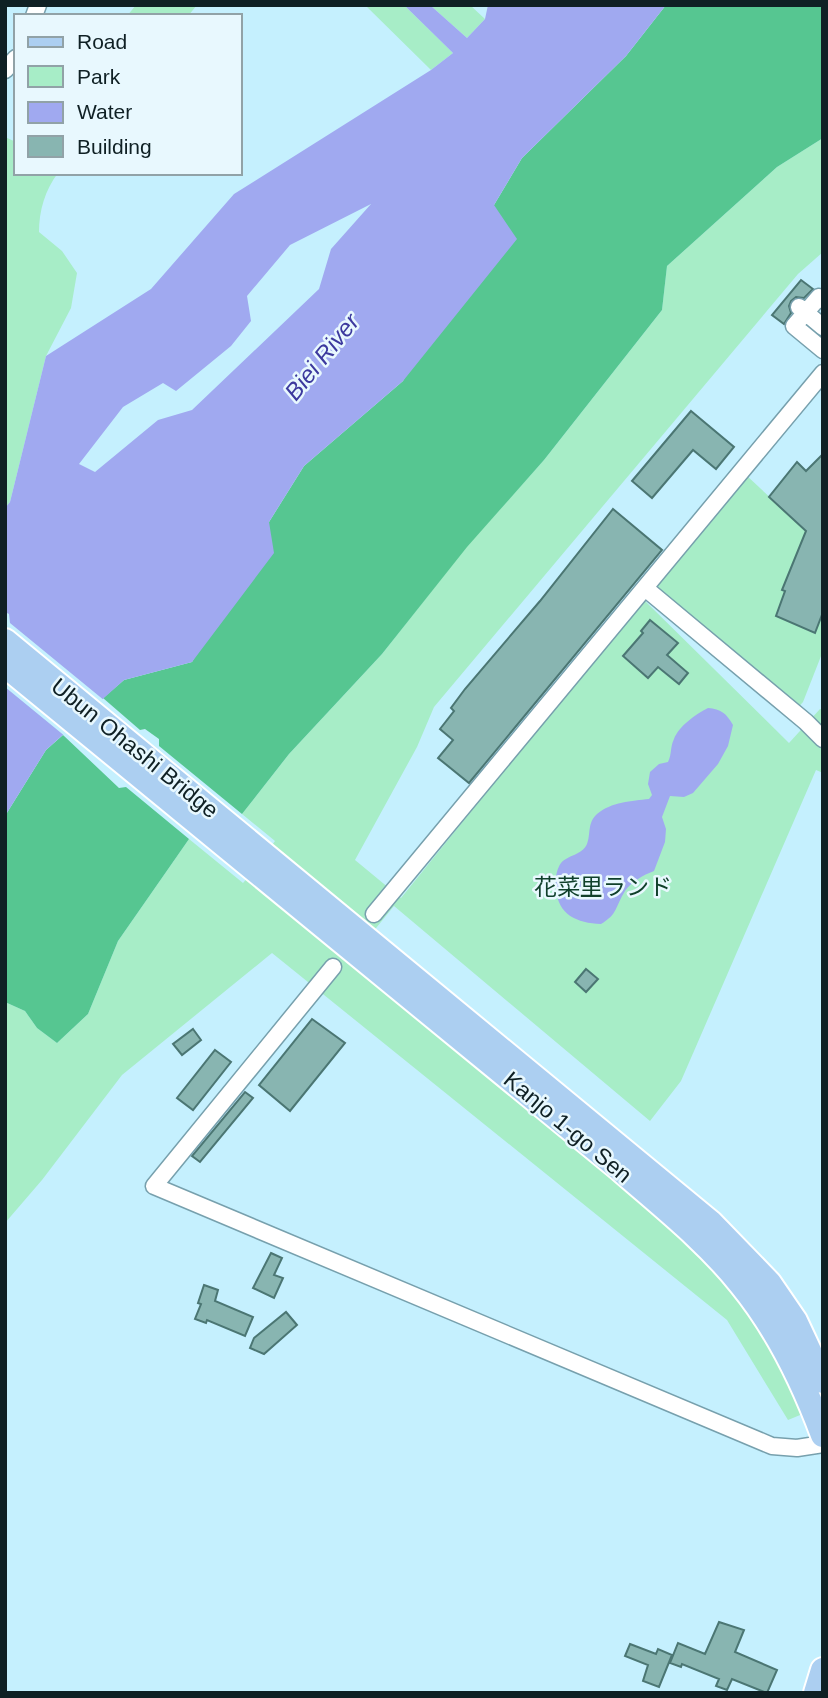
<svg xmlns="http://www.w3.org/2000/svg" width="828" height="1698" font-family="Helvetica,'Noto Sans JP',sans-serif">
	<style>
		.green { fill: #a7edc7 }
		.forest { fill: #56c691 }
		.water { fill: #a0a9f0; fill-rule: evenodd }
		.pier { fill: #c5f0fe }
		.building { fill: #88b5b1; stroke: #4b7673; stroke-width: 2 }
		.lines { fill: none; stroke-linecap: round; stroke-linejoin: round }
		.street-casing { stroke: #77a0ad; stroke-width: 19 }
		.primary-casing { stroke: #fff; stroke-width: 28 }
		.street { stroke: #fff; stroke-width: 16 }
		.primary { stroke: #accff1; stroke-width: 24 }
		.labels { text-anchor: middle; stroke-width: 5; stroke-linejoin: round; paint-order: stroke }
		.street-label { font-size: 23px; fill: #0f2024; stroke: #e8f8fe }
		.park-label { font-size: 23px; fill: #10402b; stroke: #e8f8fe }
		.water-label { font-size: 24px; font-style: italic; fill: #3c399e; stroke: #e8f8fe }
	</style>
	<rect width="100%" height="100%" fill="#c5f0fe"/>
	<path class="green" d="M136,5H197L188,16H127Z
		M365,5H404L453,53L431,70Z
		M430,5H470L485,19L467,38Z
		M5,137L16,142V173H58C45,190 39,211 39,232L62,251L77,273L71,308L46,356L10,502L5,508Z
		M823,138V252L798,274L434,707L417,747L355,860L401,898L643,599L789,743L820,709L823,710V773L816,770L681,1081L650,1121L394,906L372,933L270,848L275,841L242,814L289,754L382,654L467,546L544,460L662,310L667,266L777,167Z
		M745,474L806,531L782,590L785,591L776,616L814,633L823,612V651L803,702L796,710L657,592V581Z
		M189,839L243,883L249,876L688,1240L763,1328L805,1413L788,1420L727,1320L272,953L122,1075L42,1180L5,1223V1002L25,1011L37,1028L57,1043L88,1014L118,941Z"/>
	<path class="forest" d="M666,5H823V138L777,167L667,266L662,310L544,460L467,547L382,654L289,754L242,814L159,746V739L145,729L140,730L103,698L124,680L192,662L269,522L304,466L403,381L494,205L522,158L626,56Z
		M63,735L119,788L126,787L189,839L118,941L88,1014L57,1043L37,1028L25,1011L5,1002V816L46,750Z"/>
	<path class="water" d="M404,5H430L467,38L485,19L488,5H666L626,56L522,158L494,205L517,239L403,381L304,466L269,522L274,553L192,662L124,680L46,750L5,816V508L10,502L46,356L151,289L234,194L431,70L453,53ZM371,204L331,249L319,289L192,410L158,420L95,472L79,464L123,407L163,383L176,391L231,346L251,321L247,296L290,245Z
		M708,708C721,709 726,713 733,725L728,746L718,764L693,793L684,797L670,796L662,817L666,829L665,842L654,871C643,875 631,882 625,891C615,907 618,914 601,924C577,923 558,915 556,889C555,880 556,870 561,863C568,855 582,855 587,844C591,834 587,823 597,814C611,802 632,801 649,799L652,795L648,784L650,772L659,764L668,762C672,754 670,747 674,739C679,726 696,714 708,708Z"/>
	<path class="pier" d="M5,612L9,614L10,623L105,701L66,737L5,687Z"/>
	<path class="building" d="M801,280L813,289L804,298L796,297L791,301L789,306L791,313L784,324L772,315Z
		M691,411L734,447L716,469L693,450L652,498L632,481Z
		M823,454V612L815,633L776,616L785,591L782,590L806,531L769,497L797,462L806,471Z
		M613,509L662,550L469,783L438,758L453,740L440,729L454,711L451,708L465,689L540,601Z
		M650,620L678,643L667,655L688,673L679,684L658,667L648,678L623,656L643,633L641,631Z
		M586,969L598,979L586,992L575,982Z
		M312,1019L345,1043L290,1111L259,1085Z
		M193,1029L201,1040L182,1055L173,1044Z
		M215,1050L231,1062L193,1110L177,1098Z
		M245,1092L253,1098L200,1162L192,1156Z
		M271,1253L282,1258L274,1275L283,1278L274,1298L253,1288Z
		M204,1285L218,1290L215,1301L253,1317L245,1336L207,1320L206,1323L195,1319L201,1304L198,1303Z
		M286,1312L297,1325L264,1354L250,1348L254,1338Z
		M719,1622L744,1630L735,1652L777,1670L767,1693L732,1679L727,1690L716,1686L719,1679L682,1664L681,1667L670,1663L678,1643L705,1654Z
		M630,1644L656,1654L658,1649L672,1655L659,1687L643,1681L648,1665L625,1656Z"/>
	<g class="lines">
		<g class="street-casing">
			<path id="street" d="M34,16L38,5
				M5,70L16,58
				M823,300L819,297L794,326L823,350
				M799,307L823,327
				M645,588L806,722L823,739
				M374,914L823,373
				M333,967L154,1186L772,1446L797,1448L823,1444"/>
		</g>
		<g class="primary-casing">
			<path id="primary" d="M5,641L711,1223L769,1283L795,1321L823,1381
				M5,665L620,1169C661,1205 706,1240 741,1284C777,1328 803,1381 823,1435
				M816,1693L823,1670"/>
		</g>
		<use href="#street" class="street"/>
		<use href="#primary" class="primary"/>
	</g>
	<g class="labels">
		<g class="street-label">
			<text transform="translate(135 748) rotate(39)" y="8">Ubun Ohashi Bridge</text>
			<text transform="translate(568 1127) rotate(40)" y="8">Kanjo 1-go Sen</text>
		</g>
		<g class="park-label">
			<text x="603" y="895">花菜里ランド</text>
		</g>
		<g class="water-label">
			<text transform="translate(322 357) rotate(-51)" y="8">Biei River</text>
		</g>
	</g>
	<rect width="828" height="1698" fill="none" stroke="#0f2024" stroke-width="14"/>
	<rect x="14" y="14" width="228" height="161" fill="#e8f8fe" stroke="#91a2a7" stroke-width="2"/>
	<rect x="28" y="37" width="35" height="10" fill="#accff1" stroke="#91a2a7" stroke-width="2"/>
	<text x="77" y="49" font-size="21" fill="#0f2024">Road</text>
	<rect x="28" y="66" width="35" height="21" fill="#a7edc7" stroke="#91a2a7" stroke-width="2"/>
	<text x="77" y="84" font-size="21" fill="#0f2024">Park</text>
	<rect x="28" y="102" width="35" height="21" fill="#a0a9f0" stroke="#91a2a7" stroke-width="2"/>
	<text x="77" y="119" font-size="21" fill="#0f2024">Water</text>
	<rect x="28" y="136" width="35" height="21" fill="#88b5b1" stroke="#91a2a7" stroke-width="2"/>
	<text x="77" y="154" font-size="21" fill="#0f2024">Building</text>
</svg>
